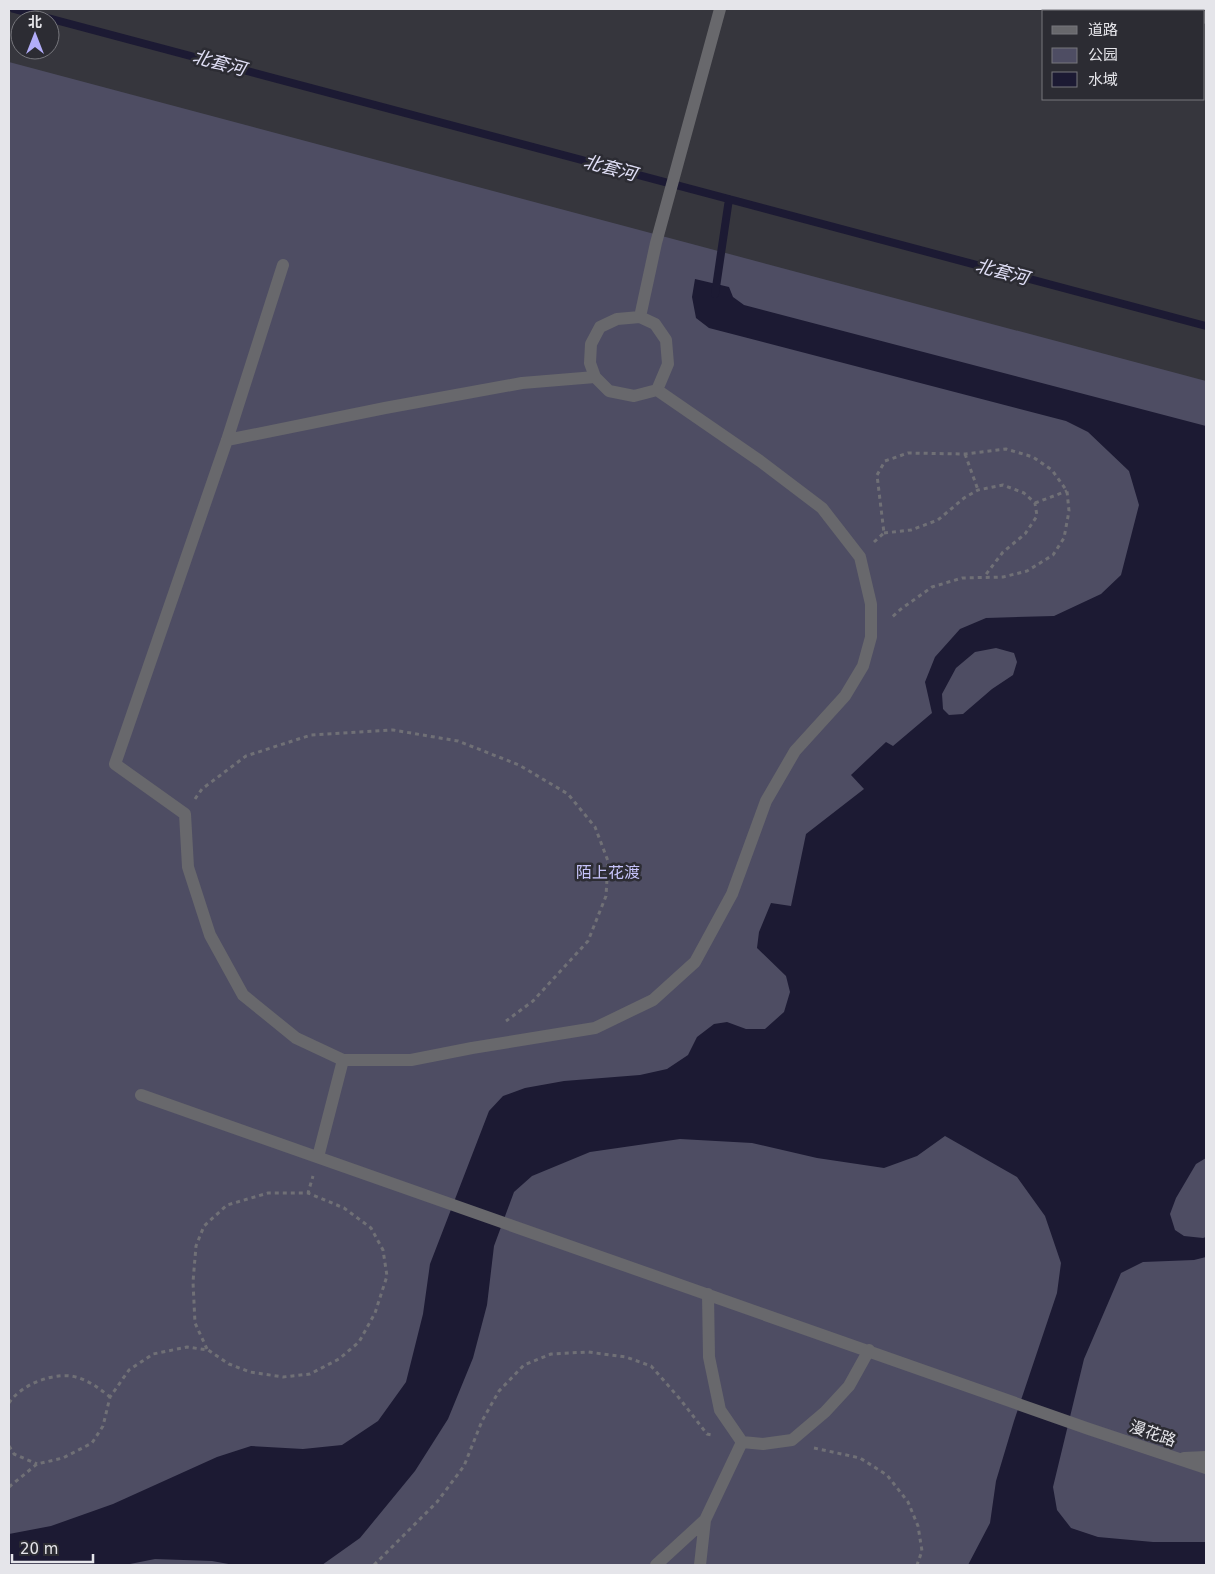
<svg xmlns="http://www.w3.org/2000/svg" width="1215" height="1574" font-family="'DejaVu Sans','Noto Sans SC',sans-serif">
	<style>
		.green { fill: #4e4d63 }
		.water { fill: #1c1a33; fill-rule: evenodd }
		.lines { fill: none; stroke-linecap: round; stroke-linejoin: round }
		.stream { stroke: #1c1a33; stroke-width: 8 }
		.path { stroke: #707076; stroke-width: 3; stroke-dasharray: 4 4; stroke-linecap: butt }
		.minor { stroke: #68686c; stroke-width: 12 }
		.labels { text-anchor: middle; stroke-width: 5; stroke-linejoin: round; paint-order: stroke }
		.park-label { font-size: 16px; fill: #c6c3fa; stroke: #2c2c33 }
		.street-label { font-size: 16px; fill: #e5e5ea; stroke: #2c2c33 }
		.water-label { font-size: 18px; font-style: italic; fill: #e0dff6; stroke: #2c2c33 }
	</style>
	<rect width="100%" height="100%" fill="#36363d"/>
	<path class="green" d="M9,62L1206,381V1565H9Z"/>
	<path class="water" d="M695,279L729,287L733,297L744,305L1206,426V1158L1196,1164L1176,1198L1170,1214L1175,1230L1184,1236L1203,1238L1206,1237V1257L1194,1260L1143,1262L1121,1273L1084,1359L1053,1487L1057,1510L1071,1528L1098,1537L1153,1542H1206V1565H968L990,1523L996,1481L1014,1421L1057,1293L1061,1263L1045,1216L1017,1177L945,1136L917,1156L884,1168L817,1158L752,1143L680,1139L590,1152L532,1176L514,1192L494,1246L487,1305L473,1358L448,1419L415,1471L360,1538L322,1565H234L212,1561L155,1559L125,1565H9V1534L51,1526L113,1504L217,1457L251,1446L303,1449L342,1445L378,1421L406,1382L423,1314L430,1264L489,1111L503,1096L525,1088L564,1081L640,1075L667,1069L688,1055L697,1037L714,1024L727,1022L746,1029H765L784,1012L790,992L786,976L757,948L759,932L771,903L791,906L806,834L864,789L851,775L886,742L893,746L932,713L925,682L935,657L960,629L986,618L1054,616L1101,594L1121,575L1139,505L1129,471L1088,432L1066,421L709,328L696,318L692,297ZM996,648L1014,653L1017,662L1013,675L992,689L963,714L949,715L943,709L942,694L956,668L975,652Z"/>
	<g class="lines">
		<path class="stream" d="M14,9L1206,326
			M715,294L729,199"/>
		<path class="path" d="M965,454L978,490
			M1035,503L1067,491
			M884,533L911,530L938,520L964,498L978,490L1003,485L1024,493L1035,503L1037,516L1025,534L1003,552L984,577
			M874,542L884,533L877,475L885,461L908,453L965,454L1006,449L1033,457L1052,470L1067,491L1069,511L1064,538L1053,555L1027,571L1003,577L962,578L932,587L901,609L891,618
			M195,799L202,789L246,756L311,735L393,730L458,741L519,765L568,794L595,827L608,861L606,896L588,941L533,1001L506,1021
			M207,1349L195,1323L193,1282L196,1246L204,1226L227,1205L268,1193H308L313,1176
			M9,1403C21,1384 57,1370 79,1378C91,1382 100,1389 110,1397
			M9,1446L14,1454L37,1464
			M814,1448L860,1458L887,1475L908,1502L918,1526L922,1551L917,1565
			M9,1487L37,1464L63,1458L92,1443L103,1426L110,1397L129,1370L153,1354L187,1347L208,1350L229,1364L250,1372L283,1377L310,1374L339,1359L359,1342L375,1313L387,1276L383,1250L371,1228L344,1208L308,1193
			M374,1565L437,1502L464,1466L482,1421L499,1391L524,1365L551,1354L588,1352L626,1357L651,1366L680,1399L707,1434L712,1435"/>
		<path class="minor" d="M1171,9L1180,11
			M1204,17L1206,18
			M640,317L656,243L720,9
			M595,377L590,363L591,344L600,327L617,319L640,317L655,324L666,340L668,364L657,390
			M227,440L385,408L522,383L595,377L609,391L634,396L657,390L760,461L822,508L860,557L871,604V637L863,666L845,696L795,751L766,801L732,894L695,962L653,1000L595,1028L472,1048L411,1060H343L296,1038L243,995L210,935L188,867L185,814L115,764L227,440L283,265
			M141,1095L1089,1429L1206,1468
			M318,1157L343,1060
			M708,1294L709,1357L720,1410L742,1442L763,1444L792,1440L825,1412L849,1386L869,1350
			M1184,1458L1206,1457
			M656,1565L705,1520L742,1442
			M700,1565L705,1520"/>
	</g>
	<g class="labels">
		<g class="park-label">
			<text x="608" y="878">陌上花渡</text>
		</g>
		<g class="street-label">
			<text transform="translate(1153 1433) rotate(19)" y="6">漫花路</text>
		</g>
		<g class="water-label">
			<text transform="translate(219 63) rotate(15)" y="6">北套河</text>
			<text transform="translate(610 168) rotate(15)" y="6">北套河</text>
			<text transform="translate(1002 272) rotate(15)" y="6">北套河</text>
		</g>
	</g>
	<rect width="1215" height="1574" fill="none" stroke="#e5e5ea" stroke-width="20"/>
	<rect x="1042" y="10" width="162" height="90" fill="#2c2c33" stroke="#76767c"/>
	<rect x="1052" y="26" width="25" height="8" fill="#68686c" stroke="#76767c"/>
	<text x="1088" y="35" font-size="15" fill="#e5e5ea">道路</text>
	<rect x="1052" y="48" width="25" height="15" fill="#4e4d63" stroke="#76767c"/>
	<text x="1088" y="60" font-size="15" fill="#e5e5ea">公园</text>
	<rect x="1052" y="72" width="25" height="15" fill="#1c1a33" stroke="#76767c"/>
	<text x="1088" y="85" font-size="15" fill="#e5e5ea">水域</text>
	<g transform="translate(35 35)"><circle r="24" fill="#2c2c33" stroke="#76767c"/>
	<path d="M0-4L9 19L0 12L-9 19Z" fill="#b2adf9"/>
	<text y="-8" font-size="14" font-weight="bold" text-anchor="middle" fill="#e5e5ea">北</text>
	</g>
	<path d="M12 1554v8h81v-8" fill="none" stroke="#e5e5ea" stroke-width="2.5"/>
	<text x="20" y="1554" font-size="15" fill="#e5e5ea" stroke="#2c2c33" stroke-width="4" paint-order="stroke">20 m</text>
</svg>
